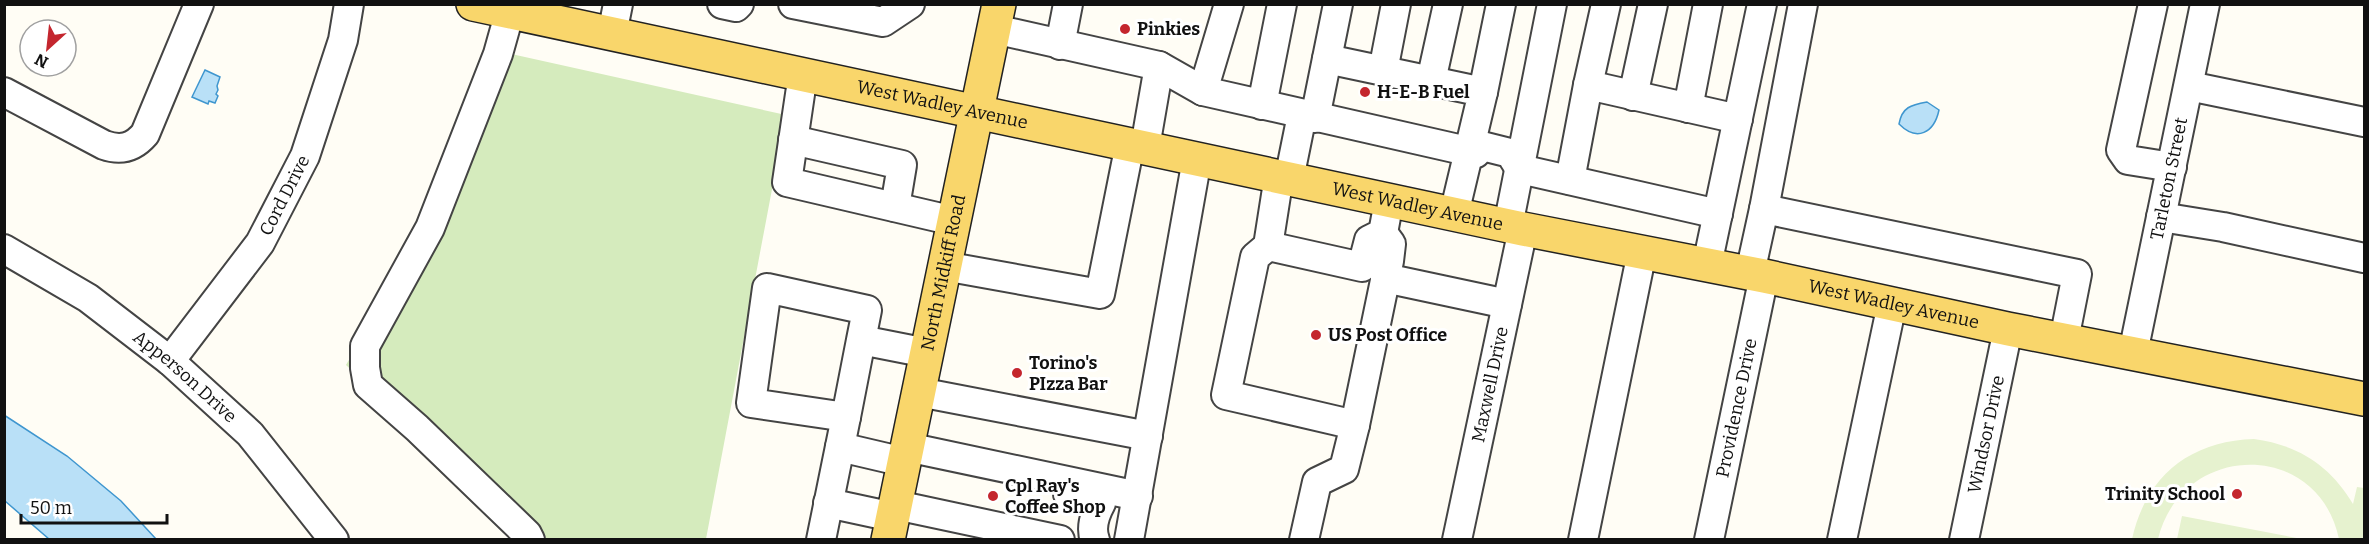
<svg xmlns="http://www.w3.org/2000/svg" width="2369" height="544" font-family="Bitter,serif">
	<style>
		.green { fill: #d5ebbd }
		.pitch { fill: #e6f2cf }
		.water { fill: #b9e0f7; stroke: #3f96cf; stroke-width: 1.5 }
		.lines { fill: none; stroke-linecap: round; stroke-linejoin: round }
		.minor-casing { stroke: #444; stroke-width: 32 }
		.major-casing { stroke: #222; stroke-width: 36 }
		.minor { stroke: #fff; stroke-width: 28 }
		.major { stroke: #f9d66b; stroke-width: 33 }
		.poi-dot { fill: #c4262e; stroke: #fff; stroke-width: 2 }
		.labels { text-anchor: middle; stroke-width: 6; stroke-linejoin: round; paint-order: stroke }
		.poi-label { font-size: 18px; font-weight: bold; fill: #111; stroke: #fff; text-anchor: start }
		.street-label { font-size: 18px; fill: #111; stroke: #fff }
	</style>
	<rect width="100%" height="100%" fill="#fffdf5"/>
	<path class="green" d="M498,51L786,115L706,539H527L526,534L346,365L430,220Z"/>
	<path class="pitch" d="M2254,439C2298,445 2330,465 2353,504L2357,487L2364,488V539H2339C2318,439 2182,441 2158,539H2132C2146,476 2190,441 2254,439Z
		M2182,516L2302,539H2177Z"/>
	<path class="water" d="M205,70L220,77L217,86L218,90L216,94L218,96L215,103L209,101L208,104L192,97Z
		M1927,102L1939,110C1934,133 1917,142 1899,124C1902,107 1911,105 1927,102Z
		M4,415L67,456L121,501L156,539H49L5,501Z"/>
	<g class="lines">
		<g class="minor-casing">
			<g id="minor">
				<path d="M512,4L498,54L430,228L365,346V368L368,385L417,428L527,534L530,540"/>
				<path d="M722,4L736,7L739,4"/>
				<path d="M793,4L883,22L910,4"/>
				<path d="M1229,4L1203,91L1476,153L1482,146L1510,153L1520,169L1718,214"/>
				<path d="M2153,4L2121,150L2128,160L2172,167"/>
				<path d="M994,29L1159,66L1203,91"/>
				<path d="M612,34L618,4"/>
				<path d="M1060,45L1068,4"/>
				<path d="M1327,59L1483,92L1454,214"/>
				<path d="M1383,71L1396,4"/>
				<path d="M803,74L787,182L954,221"/>
				<path d="M1431,81L1448,4"/>
				<path d="M1588,85L1606,4"/>
				<path d="M2189,86L2364,122"/>
				<path d="M4,92L104,145C121,151 133,148 145,134L199,4"/>
				<path d="M1483,92L1501,4"/>
				<path d="M1633,96L1653,4"/>
				<path d="M1262,105L1282,4"/>
				<path d="M1688,108L1708,4"/>
				<path d="M1315,118L1338,4"/>
				<path d="M793,140L902,165L895,207"/>
				<path d="M1145,147L1159,66"/>
				<path d="M1279,176L1268,246L1255,257L1226,395L1355,425L1344,469L1317,482L1304,540"/>
				<path d="M1289,179L1302,115"/>
				<path d="M1570,180L1588,85L1738,119"/>
				<path d="M1764,209L1803,4"/>
				<path d="M2161,217L2223,227L2364,258"/>
				<path d="M1508,226L1552,4"/>
				<path d="M1268,246L1362,267L1369,240L1383,233L1386,217"/>
				<path id="s1" d="M4,249L88,298L170,361L250,434L334,540"/>
				<path d="M1707,265L1762,4"/>
				<path d="M944,266L1100,294L1130,144"/>
				<path d="M1750,273L1764,209L2077,274L2064,340"/>
				<path d="M1385,278L1507,304"/>
				<path d="M861,340L846,417L751,403L767,288L867,310L861,340L927,353"/>
				<path id="s2" d="M2133,353L2205,4"/>
				<path id="s3" d="M170,361L260,243L305,156L343,40L349,4"/>
				<path d="M919,392L1148,436"/>
				<path d="M1355,425L1389,261L1391,244L1383,233"/>
				<path d="M840,447L904,462"/>
				<path d="M907,447L1138,496"/>
				<path d="M1068,494L1101,503C1095,514 1090,527 1095,540"/>
				<path d="M828,503L893,517"/>
				<path d="M896,505L1060,540"/>
				<path d="M821,540L846,417"/>
				<path d="M1129,540L1197,159"/>
				<path id="s4" d="M1457,540L1523,229"/>
				<path d="M1583,540L1642,252"/>
				<path id="s5" d="M1709,540L1764,276"/>
				<path d="M1842,540L1892,304"/>
				<path id="s6" d="M1964,540L2008,329"/>
			</g>
		</g>
		<g class="major-casing">
			<g id="major">
				<path id="s7" d="M473,4L1523,229L1764,276L2008,329L2364,399"/>
				<path id="s8" d="M888,540L999,4"/>
			</g>
		</g>
		<use href="#minor" class="minor"/>
		<use href="#major" class="major"/>
	</g>
	<g class="poi-dot">
		<circle cx="1125" cy="29" r="6"/>
		<circle cx="1365" cy="92" r="6"/>
		<circle cx="1316" cy="335" r="6"/>
		<circle cx="1017" cy="373" r="6"/>
		<circle cx="2237" cy="494" r="6"/>
		<circle cx="993" cy="496" r="6"/>
	</g>
	<g class="labels">
		<g class="poi-label">
			<text x="1137" y="35">Pinkies</text>
			<text x="1377" y="98">H-E-B Fuel</text>
			<text x="1328" y="341">US Post Office</text>
			<text x="1029" y="369">Torino's<tspan x="1029" dy="21">PIzza Bar</tspan></text>
			<text x="1005" y="492">Cpl Ray's<tspan x="1005" dy="21">Coffee Shop</tspan></text>
			<text x="2225" y="500" text-anchor="end">Trinity School</text>
		</g>
		<g class="street-label">
			<text dy="6" stroke="none"><textPath href="#s7" startOffset="480">West Wadley Avenue</textPath></text>
			<text dy="6" stroke="none"><textPath href="#s2" startOffset="178">Tarleton Street</textPath></text>
			<text dy="6" stroke="none"><textPath href="#s3" startOffset="202">Cord Drive</textPath></text>
			<text dy="6" stroke="none"><textPath href="#s7" startOffset="966">West Wadley Avenue</textPath></text>
			<text dy="6" stroke="none"><textPath href="#s8" startOffset="273">North Midkiff Road</textPath></text>
			<text dy="6" stroke="none"><textPath href="#s7" startOffset="1452">West Wadley Avenue</textPath></text>
			<text dy="6" stroke="none"><textPath href="#s1" startOffset="222">Apperson Drive</textPath></text>
			<text dy="6" stroke="none"><textPath href="#s4" startOffset="159">Maxwell Drive</textPath></text>
			<text dy="6" stroke="none"><textPath href="#s5" startOffset="135">Providence Drive</textPath></text>
			<text dy="6" stroke="none"><textPath href="#s6" startOffset="108">Windsor Drive</textPath></text>
		</g>
	</g>
	<rect width="2369" height="544" fill="none" stroke="#111111" stroke-width="12"/>
	<g transform="translate(48 48) rotate(207)"><circle r="28" fill="#ffffff" stroke="#a0a0a0" stroke-width="1.5"/>
	<path d="M0-4.5L10 22L0 15L-10 22Z" fill="#c4262e"/>
	<text y="-9" font-size="16" font-weight="bold" text-anchor="middle" fill="#111111">N</text>
	</g>
	<path d="M21 514v9h146v-9" fill="none" stroke="#111111" stroke-width="3"/>
	<text x="30" y="514" font-size="18" fill="#111111" stroke="#ffffff" stroke-width="4.5" paint-order="stroke">50 m</text>
</svg>
